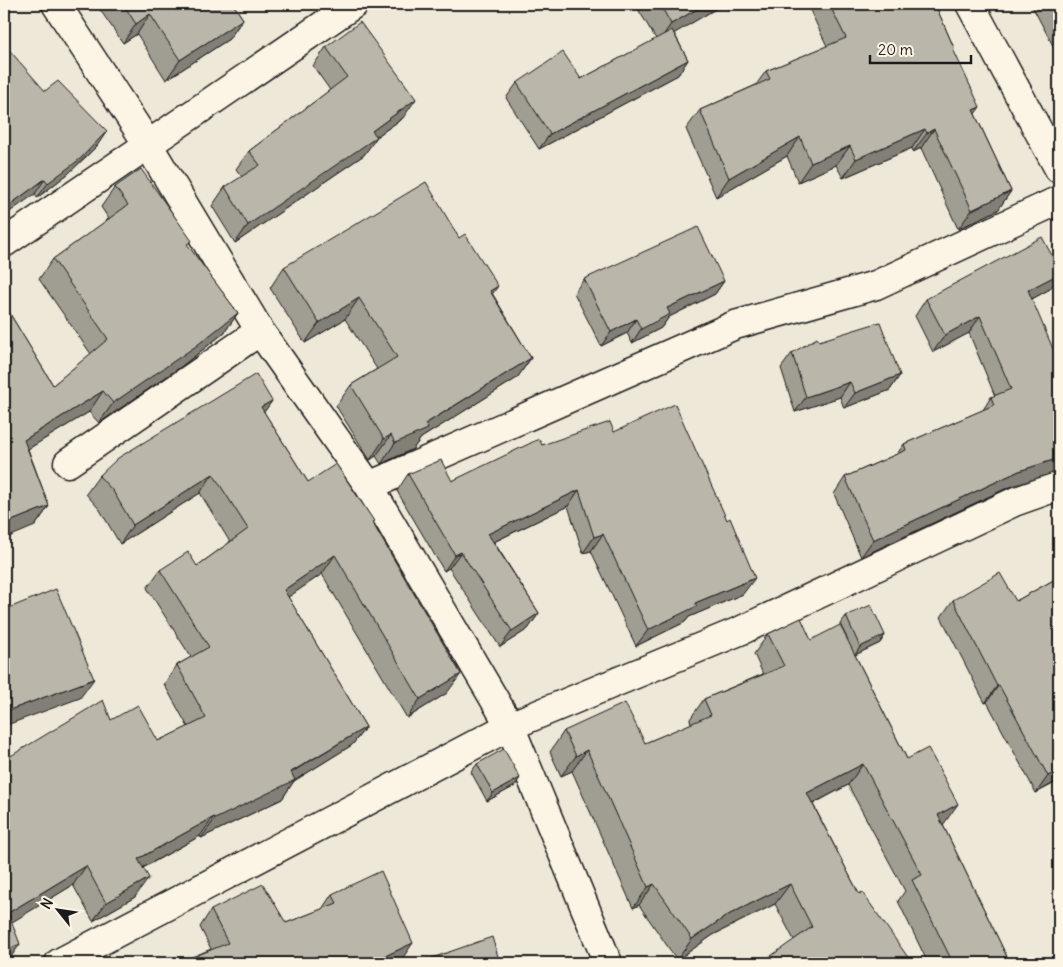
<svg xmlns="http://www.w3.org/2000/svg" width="1063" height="967" font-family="Delius,sans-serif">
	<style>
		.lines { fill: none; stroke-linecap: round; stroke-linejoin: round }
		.minor-casing { stroke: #1c1c1c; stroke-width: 31 }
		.minor { stroke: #fcf5e5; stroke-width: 28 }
		.wall { fill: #a09d92; stroke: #1c1c1c }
		.shaded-wall { fill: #827f77; stroke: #1c1c1c }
		.building { fill: #bab6aa; stroke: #1c1c1c }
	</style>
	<rect width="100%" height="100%" fill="#eee8d9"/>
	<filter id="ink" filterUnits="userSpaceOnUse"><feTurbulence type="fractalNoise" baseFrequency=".02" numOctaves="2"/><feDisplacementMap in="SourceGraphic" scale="10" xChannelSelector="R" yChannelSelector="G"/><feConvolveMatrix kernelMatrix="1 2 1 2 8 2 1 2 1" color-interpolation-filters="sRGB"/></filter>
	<g filter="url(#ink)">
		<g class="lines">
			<g class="minor-casing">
				<path id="minor" d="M56,4L147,143L260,331L369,486L510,726L608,963
					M970,4L1059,169
					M4,243L354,4
					M68,463L260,331
					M369,486L735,325L876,285L1059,200
					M59,963L510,726L742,630L1014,502L1059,486"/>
			</g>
			<use href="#minor" class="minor"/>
		</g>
		<path class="wall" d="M96,4H233L243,19L229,39L166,80L137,34L123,43Z
			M635,4H724L674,33L688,60L678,75L539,149L506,98L517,83L581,79L656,39Z
			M725,4H737L727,9Z
			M807,4H935L954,48L953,50L975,114L1011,191L998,210L958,229L921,148L913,152L912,148L843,178L836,165L798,182L787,156L716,197L686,129L700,110L756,85L766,71L827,46Z
			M1031,4H1059V57Z
			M326,47L403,118L376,137L364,155L235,243L212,206L225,187L242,177L236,169L249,151L330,90L313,66Z
			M45,91L97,146L69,173L37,198L35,194Z
			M115,187L188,246L238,313L224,333L182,366L99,423L89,412L28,449L49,506L35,526L4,304L53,385L91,354L39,279L53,259L109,219L101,207Z
			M459,238L531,358L517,378L421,438L413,449L381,464L376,456L370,460L336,406L351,385L377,369L345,319L305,343L270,288L284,267Z
			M584,279L724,281L715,294L669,317L661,328L632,343L627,333L601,346L574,293Z
			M1050,289L1032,299L1007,488L861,557L834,494L845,477L897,454L904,444L983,410L991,397L995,396L969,333L933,352L915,316L926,299Z
			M819,341L900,375L890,390L844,408L840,397L795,412L781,368L792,353Z
			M272,401L264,412L308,482L372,523L447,693L407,718L322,574L288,597L366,727L352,745L294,781L282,799L201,838L200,836L143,868L135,897L93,921L73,885L11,922L7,963H4V760L111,720L158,741L188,727L164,684L177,665L191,657L147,588L160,570L197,566L230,542L200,493L120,544L100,510L86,494L99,476Z
			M614,432L727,520L743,594L689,617L685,622L636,646L591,551L583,553L568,506L494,542L539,613L528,629L500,647L449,568L444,571L397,491L408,474L452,481L542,445Z
			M1059,577V781L1036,793L987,702L985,703L941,617L953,600L1016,601Z
			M846,616L885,635L880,643L855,655L907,759L943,825L1010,963H928L898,901L905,891L848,785L813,804L859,894L794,940L775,904L713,935L677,960L639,905L633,908L572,771L561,776L550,752L564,731L645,743L691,724L690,719L704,699L763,674L754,654L768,634L811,640L847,638L840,624Z
			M477,764L515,786L487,801L471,772Z
			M332,894L402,959L394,963H178L211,949L200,927L211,910L286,923L322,909Z
			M432,958L434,963H429Z"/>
		<path class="shaded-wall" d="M706,4H724L658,43L671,24Z
			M731,4H737L727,9Z
			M150,14L137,34L123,43L136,24Z
			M243,19L229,39L166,80L180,60Z
			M688,60L678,75L539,149L550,134Z
			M416,99L403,118L370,141L377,137L364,155L235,243L248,225L372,131Z
			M980,107L966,126L973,110Z
			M925,129L912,148L843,178L856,159Z
			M934,129L921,148L913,152L927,133Z
			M107,131L97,146L69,173L37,198L48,183Z
			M800,137L787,156L716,197L729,178Z
			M850,146L836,165L798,182L811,163Z
			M45,179L35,194L4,216V209Z
			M1011,191L998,210L958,229L972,210Z
			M1059,274V275L1050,289L1017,307L1028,290Z
			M724,281L715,294L669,317L661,328L632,343L641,329L667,308Z
			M498,286L484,306L490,291Z
			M359,298L345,319L305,343L319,323Z
			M238,313L224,333L182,366L99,423L113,403Z
			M980,316L969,333L933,352L945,335Z
			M636,319L627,333L601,346L611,332Z
			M531,358L517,378L421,438L413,449L381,464L395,443Z
			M900,375L890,390L844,408L855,393Z
			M850,382L840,397L795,412L806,397Z
			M103,391L89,412L10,460L24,440Z
			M272,401L259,419L261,407Z
			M391,435L376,456L370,460L384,439Z
			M1059,458V471L1007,488L861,557L873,540L1019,471Z
			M213,474L200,493L120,544L133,525Z
			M579,490L568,506L477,550L488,534Z
			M49,506L35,526L4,539V524Z
			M603,534L591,551L583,553L594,537Z
			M461,552L449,568L444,571L455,555Z
			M335,555L322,574L271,609L284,590Z
			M755,578L743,594L689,617L685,622L636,646L648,630L695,603Z
			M539,613L528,629L500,647L512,631Z
			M885,635L880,643L855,655L860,647Z
			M461,674L447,693L407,718L420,699Z
			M94,679L80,698L4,726V712Z
			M999,685L987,702L985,703L997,686Z
			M366,727L352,745L294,781L282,799L201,838L215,819Z
			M587,750L572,771L561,776L576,756Z
			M863,764L848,785L793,814L807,793Z
			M1059,770V780L1036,793L1048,776Z
			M520,778L515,786L487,801L493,793Z
			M958,804L943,825L923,836L938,815Z
			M214,817L200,836L124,878L138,859Z
			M86,866L73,885L4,927L8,913Z
			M149,878L135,897L93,921L106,903Z
			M654,884L639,905L633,908L648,887Z
			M790,884L775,904L713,935L677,960L692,939L728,915Z
			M413,943L402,959L394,963H370Z
			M20,944L7,963H4V951Z"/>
		<path class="building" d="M123,4H233L243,19L180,60L150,14L136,24Z
			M660,4H706L671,24Z
			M829,4H935L954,48L953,49L980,107L973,110L1011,191L972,210L934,129L927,133L925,129L856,159L850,146L811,163L800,137L729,178L700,110L770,79L766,71L846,38Z
			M360,22L416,99L372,131L377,137L248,225L225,187L260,165L249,151L347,77L326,47Z
			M672,30L688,60L550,134L517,83L563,52L581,79Z
			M4,44L45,91L58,81L107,131L80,159L48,183L45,179L4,209Z
			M141,169L192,241L187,244L238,313L196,346L113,403L103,391L24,440L49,506L4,524V304L53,385L108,339L53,259L128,205L115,187Z
			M426,182L459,238L465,234L498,286L490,291L531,358L425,424L428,429L395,443L391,435L384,439L351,385L397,357L359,298L319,323L284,267Z
			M698,227L724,281L667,308L670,314L641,329L636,319L611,332L584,279Z
			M1042,237L1059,269V274L1028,290L1059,363V458L1019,471L873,540L845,477L906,450L904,444L994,405L991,397L1011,389L980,316L945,335L926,299Z
			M880,322L900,375L855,393L850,382L806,397L792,353L817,338L819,341Z
			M256,374L272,401L261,407L308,482L336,464L374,521L372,522L461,674L420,699L335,555L284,590L366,727L291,772L295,780L215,819L214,817L138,859L149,878L106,903L86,866L8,913L20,944L4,951V760L103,700L111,720L138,705L158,741L206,718L177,665L209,647L160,570L188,552L197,566L248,529L213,474L133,525L113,491L99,476L118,458Z
			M675,404L727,520L730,518L755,578L695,603L697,606L648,630L603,534L594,537L579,490L488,534L539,613L512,631L461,552L455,555L408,474L441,460L452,481L539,439L542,445L610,422L614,432Z
			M1000,573L1016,601L1059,577V770L1048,776L999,685L997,686L953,600Z
			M56,589L94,679L4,712V610Z
			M871,605L885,635L860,647L846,616Z
			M801,618L811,640L840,625L907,759L928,748L958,804L938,815L1010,963H953L912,880L922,875L863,764L807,793L859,894L862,892L912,963H761L812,927L790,884L728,915L692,939L654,884L648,887L587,750L576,756L564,731L625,703L645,743L711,715L704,699L784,666L768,634Z
			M504,749L520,778L493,793L477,764Z
			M381,871L413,943L370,963H178L228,943L211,910L263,884L286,923L337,903L332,894Z
			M492,937L500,963H434L432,958Z
			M579,960L580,963H571Z"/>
	</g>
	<rect width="1063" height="967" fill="none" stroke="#fcf5e5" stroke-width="20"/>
	<rect x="10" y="10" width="1043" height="947" fill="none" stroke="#1c1c1c" stroke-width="2" filter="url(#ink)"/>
	<g transform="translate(58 910) rotate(300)" stroke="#fcf5e5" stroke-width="4" paint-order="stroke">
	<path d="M0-4L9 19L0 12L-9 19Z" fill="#1c1c1c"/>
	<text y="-8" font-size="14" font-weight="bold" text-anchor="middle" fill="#1c1c1c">N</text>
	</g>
	<path d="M870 55v8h101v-8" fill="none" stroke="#1c1c1c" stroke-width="2.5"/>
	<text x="878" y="55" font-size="15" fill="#1c1c1c" stroke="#fcf5e5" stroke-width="4" paint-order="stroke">20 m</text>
</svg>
